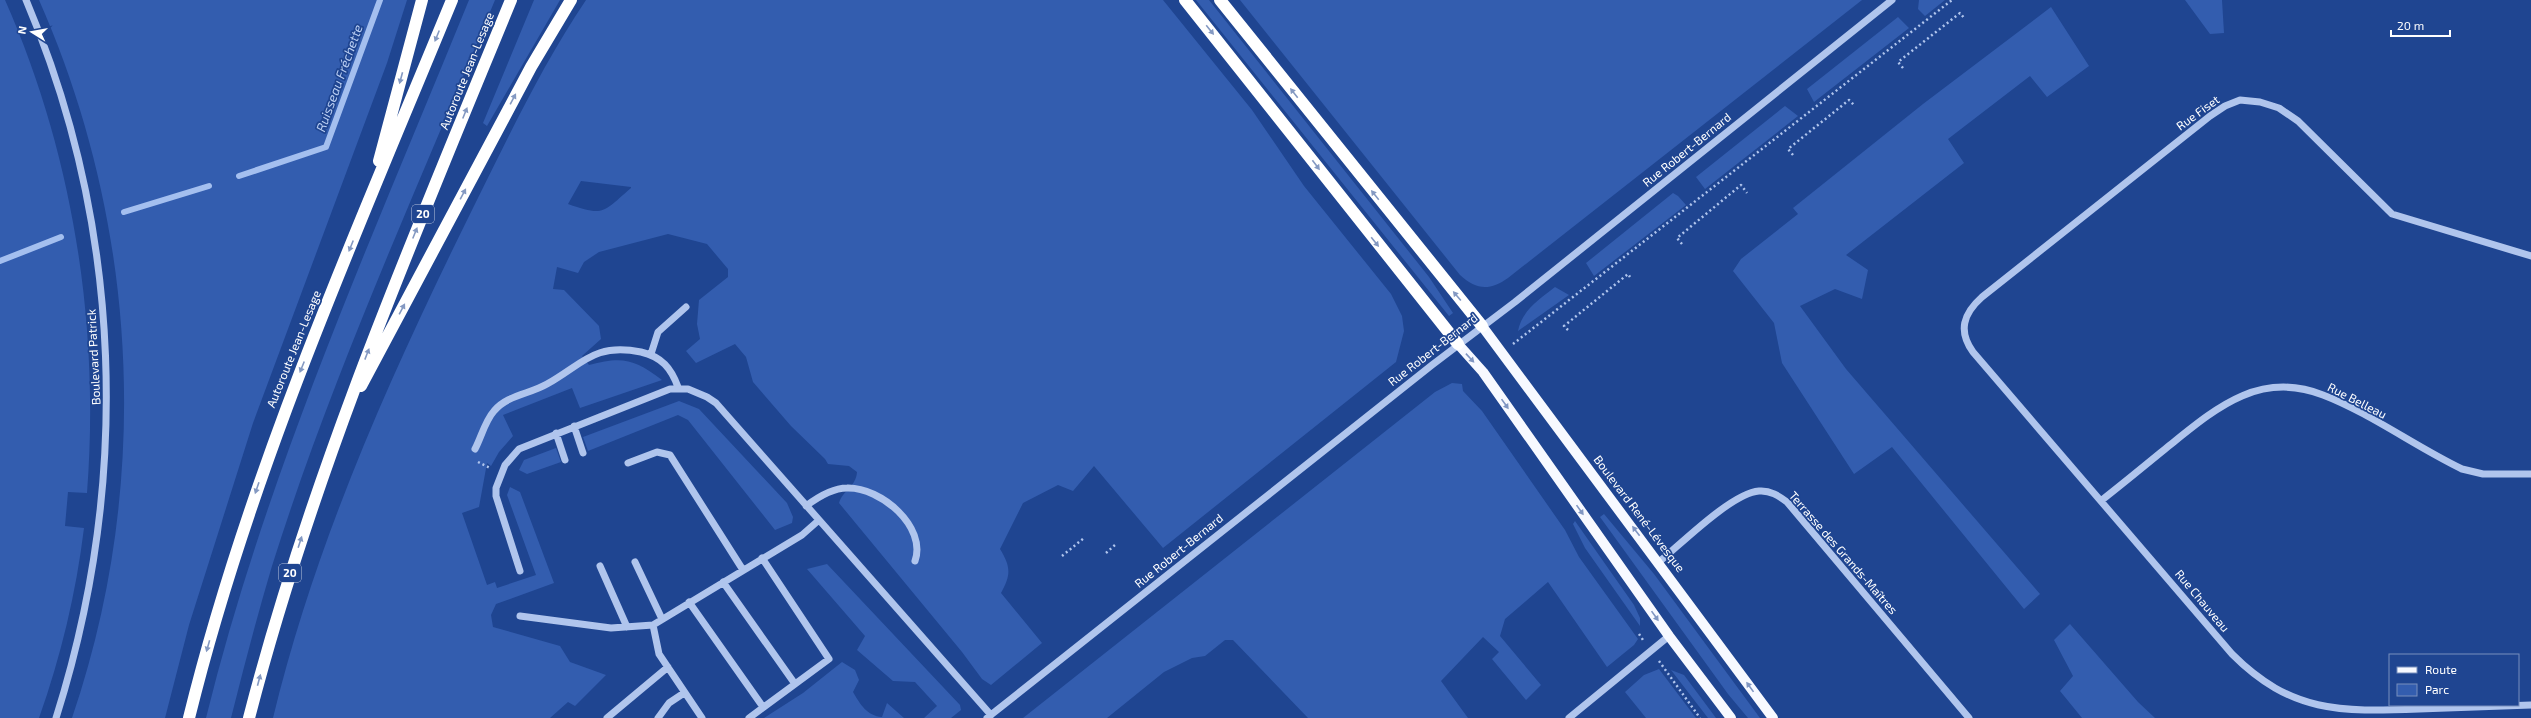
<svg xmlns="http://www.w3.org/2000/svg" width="2531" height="718" font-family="'Exo 2',sans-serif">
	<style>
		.green { fill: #335daf; fill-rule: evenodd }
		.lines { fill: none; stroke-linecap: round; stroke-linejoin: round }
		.stream { stroke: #a4bfef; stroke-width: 6 }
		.path { stroke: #b0c5ed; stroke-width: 2.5; stroke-dasharray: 2 3; stroke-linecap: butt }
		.minor { stroke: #b0c5ed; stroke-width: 7 }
		.major { stroke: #f7f9ff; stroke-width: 10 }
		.highway { stroke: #fff; stroke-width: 12 }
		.oneway { fill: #8499c2 }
		.oneway2 { fill: #8096c2 }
		.labels { text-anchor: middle; stroke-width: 3.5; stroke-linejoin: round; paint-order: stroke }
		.shield { fill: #1f4591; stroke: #bcc7de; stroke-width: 1 }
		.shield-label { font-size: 11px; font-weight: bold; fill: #fff }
		.street-label { font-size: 12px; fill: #fff; stroke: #1f4591 }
		.water-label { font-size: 13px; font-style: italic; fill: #bcd0f4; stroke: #1f4591 }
	</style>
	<rect width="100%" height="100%" fill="#1f4591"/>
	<path class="green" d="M0,0H5C73,154 100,325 87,493L68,492L65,526L84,528C76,593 61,656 39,718H0Z
		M39,0H407L387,63L253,423L189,625L165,718H72C152,484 139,226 39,0Z
		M469,0H495C418,187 333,372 272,566C257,616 244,667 231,718H206C267,470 373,236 469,0Z
		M534,0H560L487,126L483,123Z
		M586,0H1163L1252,110L1304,186L1391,294L1402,316L1404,331L1396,362L1163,548L1094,466L1073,491L1058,485L1023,503L1000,549C1011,567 1011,575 1001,593L1042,643L991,685L982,679L962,652L839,503C843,490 856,487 857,472L849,466L828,464L825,459L791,426L753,382L746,357L735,344L696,363L686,351L700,339L697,324L699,300L728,277V269L707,244L668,234L599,252L584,262L578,273L557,267L553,289L564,290L599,326L601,339L582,356L589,365C622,356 635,359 662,380L580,408L572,388L503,415L513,436L499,452L491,466L487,463L479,507L462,513L487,585L495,582L497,588L536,575L507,495L510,487L520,492L554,583L496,604L491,615L493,627L560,646L570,662L606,675L575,706L568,702L550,718H273C316,540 392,372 473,208C508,138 542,65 586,0ZM581,181L631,187V188C603,212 605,217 568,204Z
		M1196,0H1209L1429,277L1453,313L1449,316Z
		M1240,0H1862L1508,278C1490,291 1476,290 1460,275Z
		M1919,0H1945L1925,16L1918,9Z
		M2185,0H2222L2224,33L2210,34Z
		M2051,7L2089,66L2047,97L2030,76L1948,139L1964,163L1846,255L1868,270L1862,299L1835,289L1800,306L1846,369L2040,594L2024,609L1892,447L1854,474L1782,363L1774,323L1733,271L1741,259L1798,214L1793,208L1923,104Z
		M1898,17L1909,28L1814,102L1807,89Z
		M1785,106L1798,116L1705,189L1696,177Z
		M1673,193L1678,196L1686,205L1594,276L1586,263Z
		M1555,287L1569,295L1518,331C1522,310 1540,299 1555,287Z
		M1452,383L1462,384L1463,391L1482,411L1565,530L1579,557L1638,639L1634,645L1607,667L1548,582L1505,619L1500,636L1541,685L1526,700L1492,659L1499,652L1483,637L1441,681L1468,718H1308L1233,640H1225L1205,656L1192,658L1164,672L1107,718H1023L1435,392Z
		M679,401L699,409L787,503L793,517L792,523L775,530L688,420L678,415L588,451L583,437Z
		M556,448L561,462L527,474L519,470L524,460Z
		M1604,514L1654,574L1760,718H1748L1728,694L1600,517Z
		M1575,521L1634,605L1640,618V626L1585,548L1573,524Z
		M827,564L960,705L961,710L951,718H924L937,706L915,682L893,681L857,650L865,636L807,569Z
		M2070,624L2138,702L2155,718H2082L2060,691L2073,676L2054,640Z
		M842,662L855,670L859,680L853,692C860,704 867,716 882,717L887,703L904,718H764L803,693Z
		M1659,669L1696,718H1646L1625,692L1644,675Z
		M1671,670L1684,675L1716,718H1708Z"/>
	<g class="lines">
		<path class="stream" d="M239,176L326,147L380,0
			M124,212L209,186
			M0,261L61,237"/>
		<path class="path" d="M1903,68L1898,62L1960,13L1965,19
			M1793,155L1788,149L1849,100L1854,105
			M1682,244L1677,238L1741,185L1747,193
			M1568,330L1564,326L1628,274L1630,277
			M1513,344L1952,0
			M478,462L490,468
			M1106,553L1116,544
			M1062,556L1084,538
			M1639,634L1643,640
			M1659,661L1700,718"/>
		<path class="minor" d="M26,0C123,229 131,481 56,718
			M2531,256L2392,214L2298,121L2279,108L2260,102L2240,100L2225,106L2210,116L1982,297C1963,314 1958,331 1973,352L2232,654C2291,713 2340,712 2419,709C2456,708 2494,706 2531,705
			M651,354L658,332L686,307
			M574,426L583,453
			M556,433L565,460
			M475,449C481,438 485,421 494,411C507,395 530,394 547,384C584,363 594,343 641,352C662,357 671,368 678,387
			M628,463L657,452L670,455L743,570
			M2102,500C2125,482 2148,463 2170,445C2216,408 2260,370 2323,395C2370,413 2416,447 2462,469L2483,474H2531
			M806,506C818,497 832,488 847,488C881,487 927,527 915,561
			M635,562L662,619
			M1659,562C1681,544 1732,493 1759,491C1770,490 1779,496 1787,502L1969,718
			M600,566L627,627
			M520,571L496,496V488L505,465L519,449L670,389H688L707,397L716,403L991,715
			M723,582L795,684
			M689,602L763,707
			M520,616L611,628L653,625L802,535L819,520
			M653,625L659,654L702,718
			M607,718L668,667
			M658,718L669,703L684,693
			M749,718L829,659L762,558
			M987,718L1432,365L1515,302L1892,0
			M1569,718L1669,636"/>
		<path class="major" d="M1482,326L1773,718
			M1458,344L1483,372L1669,636L1731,718"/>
		<path class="highway" d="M1185,0L1458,344
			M1220,0L1482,326
			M379,161L422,0
			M361,386L531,67L571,0
			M189,718C250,470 355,236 452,0
			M249,718C313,470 414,236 511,0"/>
	</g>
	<defs><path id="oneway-solid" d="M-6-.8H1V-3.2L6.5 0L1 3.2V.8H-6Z"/></defs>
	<g class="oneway">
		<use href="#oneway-solid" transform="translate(1210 30) rotate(51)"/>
		<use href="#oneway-solid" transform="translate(437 36) rotate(112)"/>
		<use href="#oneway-solid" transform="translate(401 78) rotate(105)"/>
		<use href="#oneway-solid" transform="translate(1294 93) rotate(-128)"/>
		<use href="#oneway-solid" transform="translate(513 99) rotate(-62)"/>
		<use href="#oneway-solid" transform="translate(465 113) rotate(-68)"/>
		<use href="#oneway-solid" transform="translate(1316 165) rotate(53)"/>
		<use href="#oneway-solid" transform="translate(463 194) rotate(-62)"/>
		<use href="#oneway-solid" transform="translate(1375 195) rotate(-129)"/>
		<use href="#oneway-solid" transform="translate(415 233) rotate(-68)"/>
		<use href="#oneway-solid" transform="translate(1375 242) rotate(51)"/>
		<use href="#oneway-solid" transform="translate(351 246) rotate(112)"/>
		<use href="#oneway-solid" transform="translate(1457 296) rotate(-130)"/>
		<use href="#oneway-solid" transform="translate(402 309) rotate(-62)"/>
		<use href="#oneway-solid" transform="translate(367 354) rotate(-69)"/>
		<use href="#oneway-solid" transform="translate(302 367) rotate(112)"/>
		<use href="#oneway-solid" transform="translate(257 488) rotate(109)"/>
		<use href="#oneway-solid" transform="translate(300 542) rotate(-72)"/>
		<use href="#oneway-solid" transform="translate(208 646) rotate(106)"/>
		<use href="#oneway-solid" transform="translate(259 680) rotate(-75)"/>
	</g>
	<g class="oneway2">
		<use href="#oneway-solid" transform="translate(1470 358) rotate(47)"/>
		<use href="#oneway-solid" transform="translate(1505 404) rotate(55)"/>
		<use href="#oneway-solid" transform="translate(1580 510) rotate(55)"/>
		<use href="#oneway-solid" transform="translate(1636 531) rotate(-127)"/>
		<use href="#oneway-solid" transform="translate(1655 616) rotate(55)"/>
		<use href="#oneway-solid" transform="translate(1750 687) rotate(-126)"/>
	</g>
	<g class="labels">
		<g class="shield">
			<rect x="412" y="205" width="22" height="18" rx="3"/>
			<rect x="279" y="564" width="22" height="18" rx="3"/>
		</g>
		<g class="shield-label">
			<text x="423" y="218">20</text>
			<text x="290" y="577">20</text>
		</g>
		<g class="street-label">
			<text transform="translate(467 71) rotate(-68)" y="4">Autoroute Jean-Lesage</text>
			<text transform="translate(2198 113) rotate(-36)" y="4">Rue Fiset</text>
			<text transform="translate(1687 150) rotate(-39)" y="4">Rue Robert-Bernard</text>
			<text transform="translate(294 349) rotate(-68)" y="4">Autoroute Jean-Lesage</text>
			<text transform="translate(1433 350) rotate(-38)" y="4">Rue Robert-Bernard</text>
			<text transform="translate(94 357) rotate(-93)" y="4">Boulevard Patrick</text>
			<text transform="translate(2357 401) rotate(27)" y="4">Rue Belleau</text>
			<text transform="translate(1639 514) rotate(53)" y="4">Boulevard René-Lévesque</text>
			<text transform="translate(1179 551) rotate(-39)" y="4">Rue Robert-Bernard</text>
			<text transform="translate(1843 553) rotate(49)" y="4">Terrasse des Grands-Maîtres</text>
			<text transform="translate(2202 601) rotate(50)" y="4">Rue Chauveau</text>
		</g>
		<g class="water-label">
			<text transform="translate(339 78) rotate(-70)" y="5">Ruisseau Fréchette</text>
		</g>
	</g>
	<rect x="2389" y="654" width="130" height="52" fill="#1f4591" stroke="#798fbd"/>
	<rect x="2397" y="667" width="20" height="6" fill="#f7f9ff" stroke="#798fbd"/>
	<text x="2425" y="674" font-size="12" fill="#ffffff">Route</text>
	<rect x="2397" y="684" width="20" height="12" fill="#335daf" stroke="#798fbd"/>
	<text x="2425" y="694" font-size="12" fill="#ffffff">Parc</text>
	<g transform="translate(32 32) rotate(281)" stroke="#1f4591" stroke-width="3" paint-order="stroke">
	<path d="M0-3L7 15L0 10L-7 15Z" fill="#ffffff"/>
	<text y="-6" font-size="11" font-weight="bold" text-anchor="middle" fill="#ffffff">N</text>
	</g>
	<path d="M2391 30v6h59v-6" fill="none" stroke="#ffffff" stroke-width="2"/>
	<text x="2397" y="30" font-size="12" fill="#ffffff" stroke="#1f4591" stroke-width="3" paint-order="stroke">20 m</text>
</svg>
